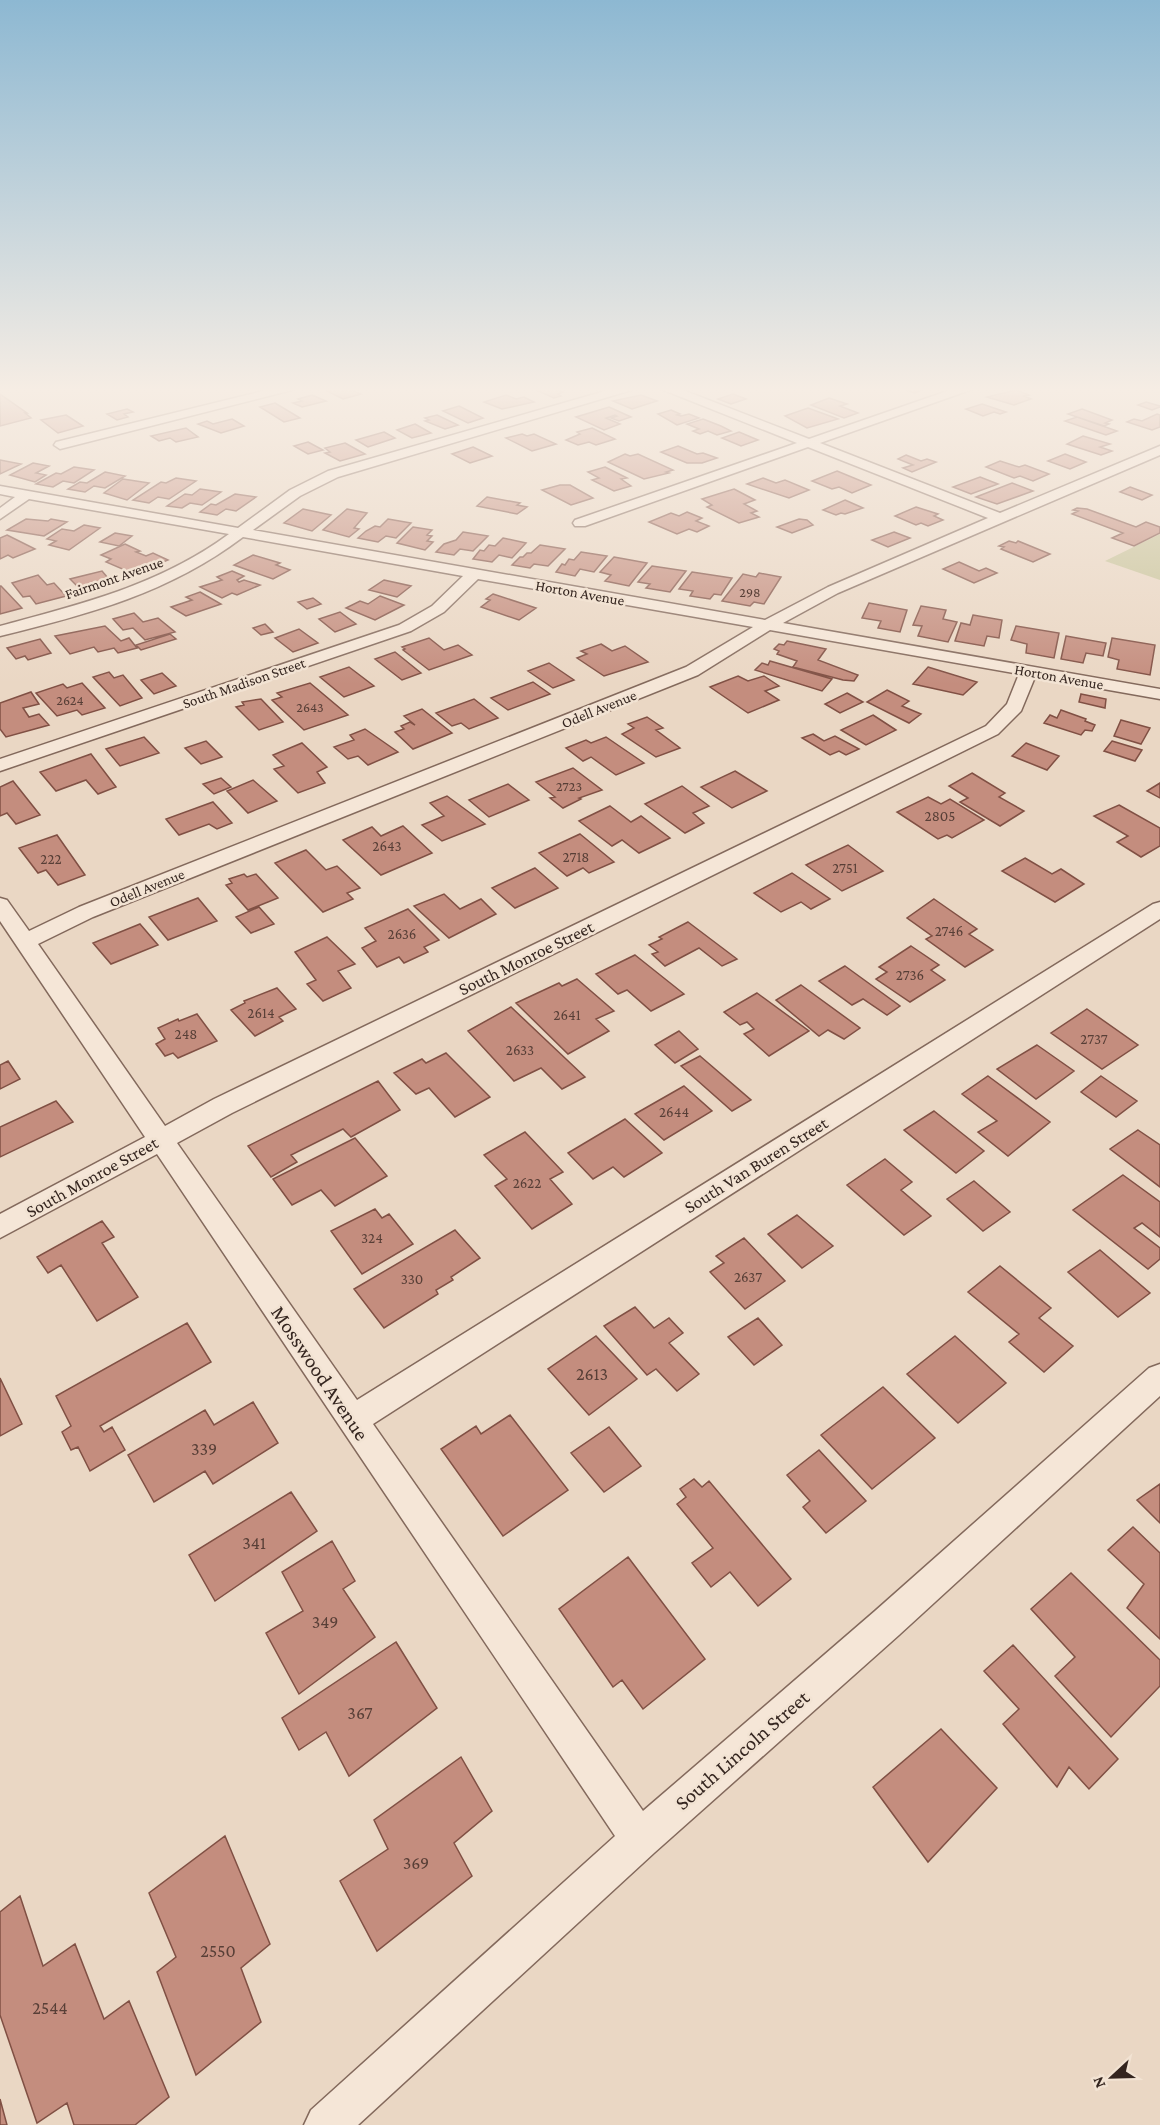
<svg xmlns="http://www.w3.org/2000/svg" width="1160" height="2125" font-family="'Crimson Pro',serif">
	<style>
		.green { fill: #c7c399 }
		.building { fill: #c48d7e; stroke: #805044; stroke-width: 1.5 }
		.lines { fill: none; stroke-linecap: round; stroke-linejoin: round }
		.minor-casing { stroke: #83695c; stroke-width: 3 }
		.minor { fill: #f5e6d7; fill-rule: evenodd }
		.labels { text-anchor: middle; stroke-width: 5; stroke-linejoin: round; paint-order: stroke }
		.far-number-label { font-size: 14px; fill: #583f37 }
		.far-street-label { font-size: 15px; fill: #34251f; stroke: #f2e3d3 }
		.number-label { font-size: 15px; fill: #583f37 }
		.street-label { font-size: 18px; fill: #34251f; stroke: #f2e3d3 }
		.near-number-label { font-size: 18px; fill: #583f37 }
		.near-street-label { font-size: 21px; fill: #34251f; stroke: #f2e3d3 }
	</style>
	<rect width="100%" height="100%" fill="#ead7c4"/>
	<path class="green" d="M1160,534V580L1105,561Z"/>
	<path class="building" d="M339,387H345L361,394L343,399L325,390Z
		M549,387L563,392L558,394L561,396L554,398L536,390Z
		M896,387H924L927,388L915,393Z
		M1016,390L1029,395L1024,396L1031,399L1014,405L987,397Z
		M0,394L27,413H25L31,418L0,426Z
		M733,394L746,399L731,404L718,399Z
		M312,395L326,401L302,407L293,403L302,401L298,399Z
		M506,395L516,399L524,397L534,402L502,409L484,402Z
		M641,395L657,401L632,409L613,401Z
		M829,398L847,404L840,406L858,413L844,418L811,405Z
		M1146,402L1160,406V407L1152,410L1138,405Z
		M275,403L300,418L284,422L260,407Z
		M982,404L1006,412L1000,414L994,412L983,416L966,409Z
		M459,406L483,418L468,423L443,411Z
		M609,407L631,417L619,421L611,418L617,416L615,415L606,418L620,424L604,430L576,417Z
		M808,408L838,419L807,428L785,416Z
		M127,409L133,412L124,414L128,417L117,420L107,414Z
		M1082,409L1112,420L1105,423L1109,424L1104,426L1068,414Z
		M671,410L680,414L677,415L681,416L689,414L699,418L677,425L658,414Z
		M1157,414L1160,415V427L1152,430L1127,422L1134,419L1142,421Z
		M66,415L83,426L58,433L41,420Z
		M437,415L458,425L445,429L425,421L429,420L425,418Z
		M1077,417L1117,431L1106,435L1065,421Z
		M232,419L244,426L221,433L198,424L207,421L213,424Z
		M703,419L721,426L731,431L717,435L708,431L700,434L693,431L699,429L687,424Z
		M415,424L431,433L412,438L397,430Z
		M186,428L198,437L176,442L170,438L159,441L151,436Z
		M592,428L615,439L596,445L589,442L578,445L566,440L580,434L577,432Z
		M384,432L395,438L368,447L356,440Z
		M739,432L758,440L741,446L722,438Z
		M522,434L527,436L534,434L556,444L532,451L506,438Z
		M1083,436L1110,444L1100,447L1112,451L1101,455L1067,444Z
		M308,442L323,450L308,454L294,446Z
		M345,443L365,454L340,461L325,453L330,452L325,448Z
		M678,446L697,454L703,453L717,458L702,463H687L661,452Z
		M473,447L492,456L470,463L452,454Z
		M625,454L630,456L638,454L673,470L666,472L669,473L644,479L608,462Z
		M1065,454L1086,462L1070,469L1048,461Z
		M906,455L921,461L927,459L936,462L912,472L903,468L913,465L898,459Z
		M0,460L21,464L0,474Z
		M1000,461L1019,467L1025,465L1049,474L1033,481L1020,476L1014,478L986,467Z
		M33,463L49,466L36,473L46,475L35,482L10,475Z
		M74,467L94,470L74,483L63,481L53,487L36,484L56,473L61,474Z
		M605,467L627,478L621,479L631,486L614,491L592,480L599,478L588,472Z
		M837,471L871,485L852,493L839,487L832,489L812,481Z
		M105,472L125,476L105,488L94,486L85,492L68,489L80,482L87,483Z
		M980,477L998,484L971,494L953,487Z
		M176,478L196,481L169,499L158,497L149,503L133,500L161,482L166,483Z
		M763,478L776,483L785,480L809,490L789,498L747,484Z
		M123,479L149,483L127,500L104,493Z
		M1012,483L1033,491L997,504L976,497Z
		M560,485H570L593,498L571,505L542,490Z
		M1130,487L1152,495L1142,500L1120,492Z
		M200,489L221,492L202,505L190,503L182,508L167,506L185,494L192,495Z
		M734,489L755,500L744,504L757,511L751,513L759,517L739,523L707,507L712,505L702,499Z
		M235,494L256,497L236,511L226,509L217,515L200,512L211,504L216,505Z
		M487,497L520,503L517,505L527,507L517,514L477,506Z
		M845,500L863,508L845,514L841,513L836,515L823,510Z
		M916,507L938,514L934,516L943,520L928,526L921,523L916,525L895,516Z
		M1077,508L1087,509L1136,527L1146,522L1160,527V533L1134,546L1112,538L1123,533L1072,514L1078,511L1073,510Z
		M303,509L331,515L312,531L284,523Z
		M347,509L367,513L354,528L359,529L349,537L323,530Z
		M687,512L702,518L696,521L709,526L697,532L689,529L677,534L649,522L671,513L679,516Z
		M26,519L48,521L51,519L67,522L44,536L7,530Z
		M388,519L411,523L396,538L386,536L378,542L358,538L366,531L375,526L380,527Z
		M799,519L807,520L813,525L792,533L777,527Z
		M84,525L100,528L69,550L49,545L56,541L47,539L62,529L74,531Z
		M413,527L432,530L427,535L432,536L427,541L433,542L425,550L397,543Z
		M463,532L488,536L473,551L460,549L454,555L436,552L444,544L456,540Z
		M894,532L910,538L888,547L872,540Z
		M115,533L132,536L119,546L100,542Z
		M7,535L35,549L13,558L8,555L0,559V538Z
		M503,538L526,543L512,558L499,555L492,562L473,559L480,550L484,551L489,545L495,546Z
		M1009,541L1016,543L1018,541L1050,554L1033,562L1001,549L1004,547L999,546Z
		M125,544L140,551L136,552L146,556L153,553L168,560L134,574L106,562L111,559L101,555Z
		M540,545L565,549L548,566L534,564L530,568L512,565L520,557H523L527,553H531Z
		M581,552L607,556L594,572L580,569L575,576L556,572L562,564L565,565L569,559L574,560Z
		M253,555L280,563L276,565L290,570L273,579L234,565Z
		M614,557L647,563L629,586L605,581L611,575L600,572Z
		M959,562L979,571L986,568L997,573L974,583L943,569Z
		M652,566L686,571L670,592L646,588L650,584L638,582Z
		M102,571L113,584L81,590L70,579Z
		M232,571L244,576L237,580L239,582L244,580L260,585L237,595L232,593L222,598L200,587L222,580L217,577Z
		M692,572L732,578L721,595L714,594L710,599L690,596L693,591L679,589Z
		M759,573L781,577L764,604L754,602L750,606L722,601L743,574L756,577Z
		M38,575L47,585L54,583L66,596L36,604L30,596L23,597L12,583Z
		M384,580L411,586L397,597L369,590Z
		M0,586H1L22,608L0,614Z
		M200,592L221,604L186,616L171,607L192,600L186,597Z
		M493,594L536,608L519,620L481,607L490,600L486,599Z
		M380,596L404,605L375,620L346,608L360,601L368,604Z
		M313,598L321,604L307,609L298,602Z
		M869,603L907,610L900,632L878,628L881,621L862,618Z
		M921,606L946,610L943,619L957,622L948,642L918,636L922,626L913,625Z
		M340,612L356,624L335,632L319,619Z
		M134,613L143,622L158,618L175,632L145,640L133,628L123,630L113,619Z
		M973,615L1002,620L999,638L987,636L984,646L955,641L961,623L970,625Z
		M265,624L273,632L261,635L253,628Z
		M105,626L121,641L129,638L137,648L118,653L114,648L98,652L94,647L70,654L55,636Z
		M1016,626L1059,633L1054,658L1026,653L1027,644L1011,640Z
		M299,629L318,643L293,652L275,638Z
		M170,634L176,639L141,650L136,645Z
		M1066,636L1106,643L1103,656L1086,653L1083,663L1061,659Z
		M429,638L444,650L458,645L472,655L429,670L403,650L405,649L402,647Z
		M1112,638L1155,645L1150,675L1117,669L1119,660L1108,657Z
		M40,639L51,653L28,660L25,656L16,659L7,648Z
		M787,641L826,649L818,660L858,675L854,681L843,680L793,667L797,661L777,654L779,651L774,649L779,644L784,645Z
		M601,644L612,651L625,646L648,662L604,676L577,658L587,654L581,651Z
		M395,652L421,673L402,680L375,659Z
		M770,661L832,679L822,691L755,670L762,663L768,665Z
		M549,663L574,680L553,688L528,671Z
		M349,667L374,686L344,697L320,677Z
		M928,667L977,682L963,695L913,684Z
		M109,672L114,678L123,675L142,698L120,706L93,677Z
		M162,673L176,686L154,694L141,680Z
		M738,676L748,681L764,676L779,686L765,691L779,700L748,713L710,687Z
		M533,682L550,694L508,710L491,698Z
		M82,683L105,708L82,715L77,710L57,716L36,693L63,684L67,688Z
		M310,683L348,715L304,730L272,700L282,697L277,693Z
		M887,690L909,701L902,706L921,714L909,723L867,702Z
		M31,692L39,704L23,708L29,717L39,714L49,725L6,737L0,729V703Z
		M847,693L863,702L840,713L825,704Z
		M1081,694L1106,699L1105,708L1079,702Z
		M261,699L283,722L259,730L236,707L244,705L242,702Z
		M474,699L498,718L469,729L461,723L452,726L436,713Z
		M422,709L452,733L413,749L395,732L404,729L401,726L410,722L415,725L404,716Z
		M1061,710L1086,719L1085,721L1095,725L1092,731L1085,730L1081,735L1044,723L1050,715L1057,718Z
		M873,715L896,730L866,745L841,730Z
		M647,717L663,728L656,730L680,748L656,757L622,734L634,728L628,724Z
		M1121,720L1150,728L1141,744L1114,736Z
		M365,729L398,752L368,765L358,756L348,759L334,747L354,740L350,735Z
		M813,734L824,741L835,736L859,749L846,755L839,751L830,755L802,738Z
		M144,737L159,753L120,766L106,749Z
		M606,737L644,763L616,775L591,757L583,761L566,748L586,740L591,743Z
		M206,741L222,757L201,764L185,748Z
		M1112,741L1142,750L1135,761L1104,751Z
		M302,743L327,767L317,772L325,783L298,793L274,769L284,766L273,755Z
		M1026,743L1059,756L1047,770L1012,756Z
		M91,754L116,787L98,794L86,780L56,791L40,772Z
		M573,768L602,790L579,798L581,799L563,808L550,798L555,797L536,782Z
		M735,771L767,791L732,808L701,787Z
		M972,773L1005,793L999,797L1024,811L1000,826L960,802L968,798L949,786Z
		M221,778L231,787L214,794L203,784Z
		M253,780L277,801L248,813L227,791Z
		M13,781L40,815L16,824L7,813L0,816V787Z
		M1160,783V798L1147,791Z
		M508,784L529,800L489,817L469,800Z
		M682,786L709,806L693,813L704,823L685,833L645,804Z
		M447,796L485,824L442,841L422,825L444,816L430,803Z
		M928,797L941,804L950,799L984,820L952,838L947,835L938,839L897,812Z
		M213,802L232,823L217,829L209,824L179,835L166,819Z
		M1119,805L1160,828V846L1141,857L1117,842L1128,836L1094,816Z
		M610,806L631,822L641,816L670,838L639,853L622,840L612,846L579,821Z
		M403,826L432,853L381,875L343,840L372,827L381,836Z
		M580,834L614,862L589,873L583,868L567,876L539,853Z
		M57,835L85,875L58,885L46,870L38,873L19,848Z
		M848,845L883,871L842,891L806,865Z
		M306,850L326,870L337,866L360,888L347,893L353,899L323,912L275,863Z
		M1025,858L1052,874L1061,869L1084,884L1055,902L1002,871Z
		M535,868L558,888L515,908L492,888Z
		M792,873L830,899L811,909L801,902L781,912L754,893Z
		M244,874L247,877L256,874L278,898L248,910L226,885L232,883L229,879Z
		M444,894L460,909L481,899L496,914L449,938L414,906Z
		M198,898L217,921L168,940L149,917Z
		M934,899L977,929L969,934L993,950L965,967L926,939L932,936L907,918Z
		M259,907L274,924L251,933L236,917Z
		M408,909L439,940L424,947L428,952L404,963L399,957L377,967L362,948L376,941L365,928Z
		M688,922L737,959L722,966L699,948L665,966L652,954L658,952L649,945L662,939L659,937Z
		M140,924L158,945L111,964L93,943Z
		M327,937L355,964L338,971L351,988L323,1001L307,984L316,980L295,952Z
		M911,946L939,965L931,970L945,980L910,1002L876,979L887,972L879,967Z
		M635,955L684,994L651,1011L627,990L618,994L596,974Z
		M845,966L900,1006L887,1015L863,999L852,1005L819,981Z
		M577,979L614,1011L596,1019L609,1031L568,1054L516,1003L559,983L562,986Z
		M801,985L860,1028L844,1039L828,1030L819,1036L776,1000Z
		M277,988L296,1009L279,1017L283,1021L255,1036L231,1010L245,1003L244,1001Z
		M757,993L809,1031L769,1056L744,1034L754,1029L747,1022L740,1025L724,1012Z
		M511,1007L585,1077L562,1089L541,1068L514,1081L468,1031Z
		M1087,1009L1138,1045L1102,1069L1051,1033Z
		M197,1014L217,1041L178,1058L173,1053L165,1056L156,1044L165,1039L158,1028L178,1019L179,1021Z
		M679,1031L698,1049L675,1063L655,1045Z
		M1037,1045L1074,1071L1036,1099L997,1069Z
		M446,1053L490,1097L455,1117L429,1088L416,1094L394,1073L422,1059L426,1063Z
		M700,1056L751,1100L732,1111L681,1066Z
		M8,1061L20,1079L0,1089V1065Z
		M988,1076L1050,1122L1008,1156L978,1132L997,1121L962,1094Z
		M1101,1076L1137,1101L1116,1117L1081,1092Z
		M378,1081L400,1110L351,1137L343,1129L291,1155L297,1162L271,1177L248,1146Z
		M684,1086L712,1111L664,1140L635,1114Z
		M56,1101L73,1122L0,1157V1127Z
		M934,1111L984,1151L956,1173L904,1130Z
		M625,1119L662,1153L624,1177L613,1167L593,1179L568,1153Z
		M1138,1130L1160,1145V1187L1110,1149Z
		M525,1132L563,1172L550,1179L572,1204L532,1229L495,1186L507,1179L484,1155Z
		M355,1138L387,1176L335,1206L321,1190L292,1205L273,1179Z
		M885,1159L912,1182L901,1190L931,1216L904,1235L847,1185Z
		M1123,1175L1160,1202V1237L1142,1223L1134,1228L1160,1248V1259L1148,1269L1073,1210Z
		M974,1181L1010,1212L983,1231L947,1199Z
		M375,1209L382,1218L389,1214L413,1244L362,1274L331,1231Z
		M797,1215L833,1246L802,1268L768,1234Z
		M102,1221L114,1237L102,1243L138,1297L97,1321L61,1265L48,1273L37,1257Z
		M455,1230L480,1258L451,1277L453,1280L436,1290L438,1294L384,1328L354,1289Z
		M744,1238L785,1281L745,1309L710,1272L724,1263L716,1256Z
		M1100,1250L1150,1293L1118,1317L1068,1272Z
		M1000,1266L1051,1308L1039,1318L1073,1346L1044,1372L1009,1342L1019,1334L968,1292Z
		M635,1307L654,1328L669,1318L683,1333L669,1343L699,1374L677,1391L656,1369L647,1375L604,1326Z
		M758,1318L782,1345L754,1365L728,1337Z
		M187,1323L211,1362L100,1426L104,1432L112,1427L125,1450L90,1471L78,1447L71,1450L62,1432L71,1426L56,1396Z
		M596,1336L637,1379L589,1415L548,1369Z
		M955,1336L1006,1383L958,1423L907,1374Z
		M0,1378L22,1424L0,1436Z
		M883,1387L935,1438L872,1489L821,1435Z
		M253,1402L278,1443L213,1484L205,1471L154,1502L128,1455L205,1410L214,1425Z
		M510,1415L568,1490L503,1536L441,1449L476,1426L481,1434Z
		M609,1427L641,1466L604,1492L571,1453Z
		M819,1450L866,1501L826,1533L803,1507L810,1501L787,1475Z
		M694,1479L702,1487L709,1481L791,1579L758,1606L730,1572L711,1587L692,1563L713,1548L677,1504L686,1497L680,1489Z
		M1160,1484V1523L1137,1500Z
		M291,1492L317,1531L215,1601L189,1555Z
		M1133,1527L1160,1553V1639L1127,1608L1144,1584L1108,1550Z
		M332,1541L355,1581L343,1589L375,1637L299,1694L266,1633L303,1611L282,1572Z
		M628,1557L705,1659L643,1709L622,1680L613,1687L559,1609Z
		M1071,1573L1160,1660V1686L1111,1737L1055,1676L1075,1657L1031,1609Z
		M396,1642L437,1708L349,1776L326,1732L299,1750L282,1718Z
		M1013,1645L1118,1759L1089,1789L1069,1767L1057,1787L1003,1724L1019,1709L984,1671Z
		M941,1729L997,1788L928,1862L873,1787Z
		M461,1757L492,1811L454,1843L472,1876L377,1951L340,1881L388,1849L374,1820Z
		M225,1836L270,1944L241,1968L261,2022L196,2075L157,1972L176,1957L149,1893Z
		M20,1896L43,1966L75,1944L104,2019L129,2001L169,2097L135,2125H74L67,2103L37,2123L0,2015V1912Z
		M0,2099L7,2125H0Z"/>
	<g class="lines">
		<g class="minor-casing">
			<path id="minor" d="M279,387H298L296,389L60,449L54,445L56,442Z
				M619,387H637L635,389L338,477L300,496L253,530L765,620L828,587L988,518L808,447L585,526H575L573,523L575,520L797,443L661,389L659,387H675L809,439L959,387H975L973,389L820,443L1000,513L1160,446V455L838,593L783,623L1160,689V699L1035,677L1021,711L998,734L232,1113L177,1143L357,1400L1153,904L1160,902V919L373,1424L643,1811L875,1611L1149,1368L1160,1364V1396L899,1635L654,1853L358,2125H304L311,2110L615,1836L157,1154L0,1238V1214L145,1137L0,921V898L7,900L29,931L79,907L686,667L753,627L478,579L444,612L411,631L0,771V759L399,625L432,606L463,576L243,537C169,593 89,614 0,636V626C81,604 160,585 229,534L29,499L0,519V508L15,497L0,494V486L238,528L290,490L328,471ZM770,630L1019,674L1007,704L986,726L214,1099L165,1126L38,944L93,917L698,675Z"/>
		</g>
		<use href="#minor" class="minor"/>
	</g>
	<linearGradient id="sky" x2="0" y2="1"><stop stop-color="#8db8d2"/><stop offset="0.57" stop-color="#f6ede4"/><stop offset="1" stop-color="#f6ede4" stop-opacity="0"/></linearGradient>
	<rect width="1160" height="684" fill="url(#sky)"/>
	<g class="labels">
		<g class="far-number-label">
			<text x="750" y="597">298</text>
			<text x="70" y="705">2624</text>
			<text x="310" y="712">2643</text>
			<text x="569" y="791">2723</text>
		</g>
		<g class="far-street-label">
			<text transform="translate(114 578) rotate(-19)" y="5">Fairmont Avenue</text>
			<text transform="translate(580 593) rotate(10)" y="5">Horton Avenue</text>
			<text transform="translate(1059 677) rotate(10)" y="5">Horton Avenue</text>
			<text transform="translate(244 683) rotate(-19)" y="5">South Madison Street</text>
			<text transform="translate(599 709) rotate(-22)" y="5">Odell Avenue</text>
			<text transform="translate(147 888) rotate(-22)" y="5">Odell Avenue</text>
		</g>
		<g class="number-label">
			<text x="940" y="821">2805</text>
			<text x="387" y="851">2643</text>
			<text x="576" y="862">2718</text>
			<text x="51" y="864">222</text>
			<text x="845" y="873">2751</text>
			<text x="949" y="936">2746</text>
			<text x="402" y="939">2636</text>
			<text x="910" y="980">2736</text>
			<text x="261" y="1018">2614</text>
			<text x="567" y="1020">2641</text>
			<text x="186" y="1039">248</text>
			<text x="1094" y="1044">2737</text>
			<text x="520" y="1055">2633</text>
			<text x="674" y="1117">2644</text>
			<text x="527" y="1188">2622</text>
			<text x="372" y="1243">324</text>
			<text x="748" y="1282">2637</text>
			<text x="412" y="1284">330</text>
		</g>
		<g class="street-label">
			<text transform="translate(526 958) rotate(-26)" y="6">South Monroe Street</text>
			<text transform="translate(756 1165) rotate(-32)" y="6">South Van Buren Street</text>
			<text transform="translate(92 1177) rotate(-29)" y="6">South Monroe Street</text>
		</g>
		<g class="near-number-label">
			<text x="592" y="1380">2613</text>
			<text x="204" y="1455">339</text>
			<text x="254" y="1549">341</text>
			<text x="325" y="1628">349</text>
			<text x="360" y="1719">367</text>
			<text x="416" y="1869">369</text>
			<text x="218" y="1957">2550</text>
			<text x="50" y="2014">2544</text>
		</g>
		<g class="near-street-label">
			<text transform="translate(320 1373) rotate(56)" y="7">Mosswood Avenue</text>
			<text transform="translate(742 1750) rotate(-41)" y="7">South Lincoln Street</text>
		</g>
	</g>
	<g transform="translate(1112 2077) rotate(248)" stroke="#f2e3d3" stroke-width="4.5" paint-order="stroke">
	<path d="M0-4.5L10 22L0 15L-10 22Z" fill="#34251f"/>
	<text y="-9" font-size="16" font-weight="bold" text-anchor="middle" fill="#34251f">N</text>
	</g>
</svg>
